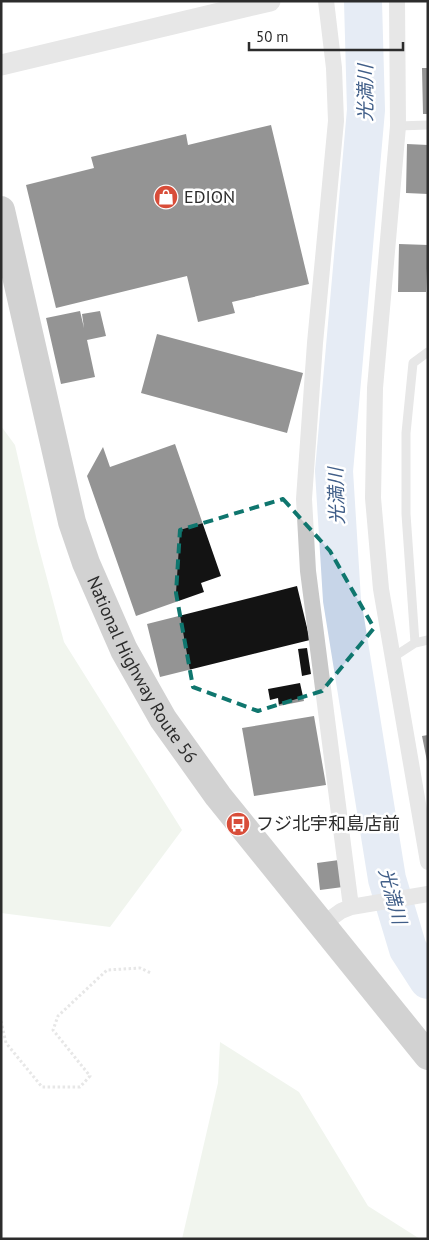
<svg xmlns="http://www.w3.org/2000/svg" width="429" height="1240" font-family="'PT Sans','Noto Sans JP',sans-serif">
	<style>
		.green { fill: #dfe9da }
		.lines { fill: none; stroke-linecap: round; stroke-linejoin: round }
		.river { stroke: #c7d5e8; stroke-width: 38 }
		.building { fill: #131313 }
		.path { stroke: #c9c9c9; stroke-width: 3; stroke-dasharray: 2.5 2.5; stroke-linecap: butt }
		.service { stroke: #c9c9c9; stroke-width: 9 }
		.minor { stroke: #c9c9c9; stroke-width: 16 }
		.tertiary { stroke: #c9c9c9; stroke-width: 21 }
		.trunk { stroke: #9c9c9c; stroke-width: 28 }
		.marked { fill: none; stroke: #0f766e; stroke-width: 4; stroke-dasharray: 10 6; stroke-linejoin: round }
		.labels { text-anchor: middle; stroke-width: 5; stroke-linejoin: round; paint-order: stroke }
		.poi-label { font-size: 18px; fill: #2c2c2c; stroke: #fff; text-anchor: start }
		.street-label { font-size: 18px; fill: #2c2c2c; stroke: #fff }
		.water-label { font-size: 19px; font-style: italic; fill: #405e88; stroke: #fff }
	</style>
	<rect width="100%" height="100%" fill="#fff"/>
	<path class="green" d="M1,426L15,445L37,541L64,642L182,830L110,927L1,913Z
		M220,1042L299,1092L368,1206L420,1239H182L218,1083Z"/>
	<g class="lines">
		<path class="river" d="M363,1L366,110L334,471L342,600L387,879L408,949L428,980"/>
	</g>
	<path class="building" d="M422,68H428V114H423Z
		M271,125L309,284L232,302L235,313L198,322L187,276L56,308L26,185L94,168L91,157L186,134L188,145Z
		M407,144L428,145V194L406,193Z
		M399,244L428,245L426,292H398Z
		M80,311L84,328L82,314L100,311L106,336L87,340L95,377L61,384L46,318Z
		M157,334L303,373L287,433L141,393Z
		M175,444L221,576L201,583L204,592L136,616L87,476L103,447L110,467Z
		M297,586L310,640L160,677L147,624Z
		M307,648L311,674L302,676L298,649Z
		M300,683L304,701L279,706L278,698L270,700L268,689Z
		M314,716L326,785L254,796L242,728Z
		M428,735V761H427L422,736Z
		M339,860L343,887L320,890L317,863Z"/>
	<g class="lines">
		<path class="path" d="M1,1021L6,1043L42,1087H80L90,1076L53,1030L58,1016L107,970L140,968L151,973"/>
		<path class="service" d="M398,126L428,125
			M415,643L406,514V433L413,363L428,352
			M392,658L415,643L428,640"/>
		<path class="minor" d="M326,1L334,68L336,121L315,343L304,499L308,571L351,907
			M397,1L398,126L375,388L373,498L381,589L428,862
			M323,924L341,911L351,907L428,894"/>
		<path class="tertiary" d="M1,65L270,1"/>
		<path class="trunk" id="s1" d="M1,210L72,522L86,563L124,650L163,719L218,796L428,1056"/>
	</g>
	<path d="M0 0H429V1240H0ZM283,499L330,551L374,628L322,691L258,711L193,687L176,593L180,530Z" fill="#fff" fill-opacity=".55" fill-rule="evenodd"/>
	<path class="marked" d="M283,499L330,551L374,628L322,691L258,711L193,687L176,593L180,530Z"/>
	<defs>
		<g id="shop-disc" transform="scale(1.25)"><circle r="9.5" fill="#d84d39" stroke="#fff"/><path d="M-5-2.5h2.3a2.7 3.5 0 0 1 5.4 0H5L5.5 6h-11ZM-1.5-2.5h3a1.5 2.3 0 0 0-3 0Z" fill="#fff"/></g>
		<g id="bus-disc" transform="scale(1.25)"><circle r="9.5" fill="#d84d39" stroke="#fff"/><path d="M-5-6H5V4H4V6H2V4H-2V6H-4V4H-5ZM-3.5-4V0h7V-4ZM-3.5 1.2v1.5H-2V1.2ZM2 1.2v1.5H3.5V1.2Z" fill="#fff"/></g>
	</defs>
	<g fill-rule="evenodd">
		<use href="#shop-disc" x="166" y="197"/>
		<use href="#bus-disc" x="238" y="824"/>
	</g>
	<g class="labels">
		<g class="poi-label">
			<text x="184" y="203">EDION</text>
			<text x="256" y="830">フジ北宇和島店前</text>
		</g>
		<g class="street-label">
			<text dy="6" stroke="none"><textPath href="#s1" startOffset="484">National Highway Route 56</textPath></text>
		</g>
		<g class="water-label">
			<text transform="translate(365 93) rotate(-90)" y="7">光満川</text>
			<text transform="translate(336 496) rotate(-92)" y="7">光満川</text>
			<text transform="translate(393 896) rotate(75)" y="7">光満川</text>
		</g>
	</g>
	<rect width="429" height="1240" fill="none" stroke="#2c2c2c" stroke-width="5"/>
	<path d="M249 42v8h154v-8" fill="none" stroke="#2c2c2c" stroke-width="2.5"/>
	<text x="256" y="42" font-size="15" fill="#2c2c2c" stroke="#ffffff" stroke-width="4" paint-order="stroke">50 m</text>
</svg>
